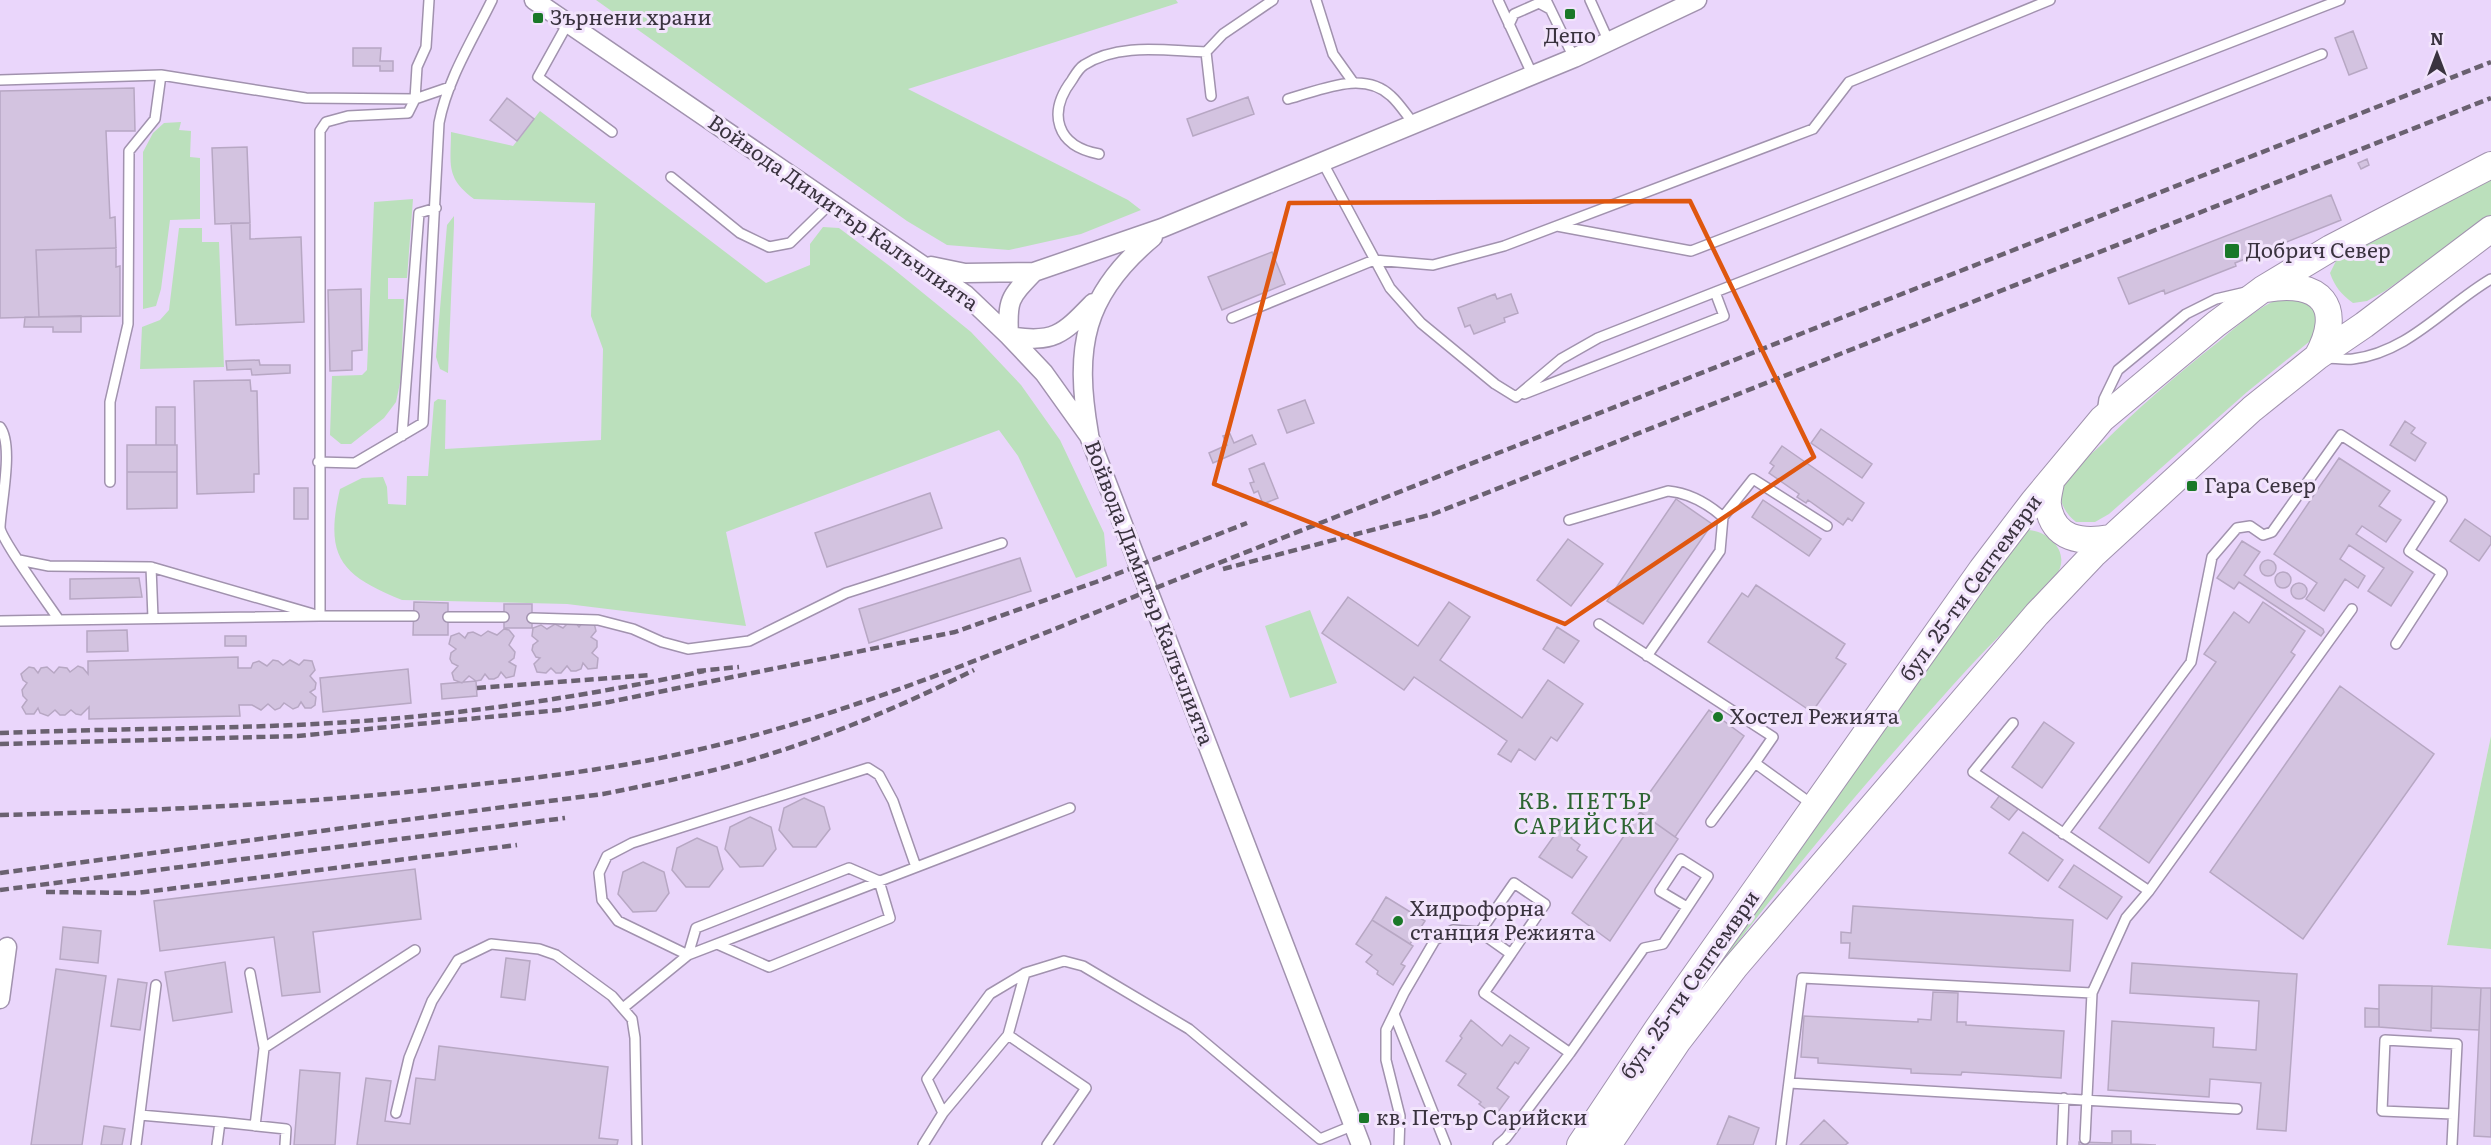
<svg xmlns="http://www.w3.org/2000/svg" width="2491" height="1145" font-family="Literata,serif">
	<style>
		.built { fill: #ead6fb }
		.green { fill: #bbe0bc }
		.building { fill: #d3c3e0; stroke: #b7a7c3; stroke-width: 1.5 }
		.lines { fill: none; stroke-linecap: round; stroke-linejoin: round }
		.lane-casing { stroke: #a192ae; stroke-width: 12 }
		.street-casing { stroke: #a192ae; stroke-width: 21 }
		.secondary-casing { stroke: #a192ae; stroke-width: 28 }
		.lane { stroke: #fff; stroke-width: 9 }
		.street { stroke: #fff; stroke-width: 18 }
		.secondary { stroke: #fff; stroke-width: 26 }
		.rail { stroke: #6a6170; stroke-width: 4.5; stroke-dasharray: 9 4.5; stroke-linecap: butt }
		.marked { fill: none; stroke: #df570f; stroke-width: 4.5; stroke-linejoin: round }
		.poi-dot { fill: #1a7828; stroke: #f2e4fc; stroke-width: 2 }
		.labels { text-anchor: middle; stroke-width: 6; stroke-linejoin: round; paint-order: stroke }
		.poi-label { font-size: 21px; fill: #3a333f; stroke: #f2e4fc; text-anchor: start }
		.street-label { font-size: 21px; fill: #3a333f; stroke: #f2e4fc }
		.neighbourhood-label { font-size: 22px; letter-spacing: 1.5px; fill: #2d6532; stroke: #f2e4fc }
	</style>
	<rect width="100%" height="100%" fill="#f2e4fc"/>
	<path class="built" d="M0,0H2491V736L2447,945L2491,949V1145H0Z"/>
	<path class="green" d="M596,0H1176L1178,3L908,89L1128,200L1141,210L1081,234L1009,250L947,245L907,221Z
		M540,111L766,283L810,265V244L823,227L839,228L891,267L971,332L1021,385L1060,440L1104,533L1107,566L1076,578L1018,456L999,430L726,532L746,626L567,604L402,600C341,575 324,557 340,489L362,478L383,477L387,487L388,504L406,505L407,476H428L434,402L438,399L446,400L445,449L601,440L603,349L591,316L595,203L474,199C445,178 451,164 451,132L513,146Z
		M181,122L179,130L191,131L190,157L200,158V219L170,220L161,289L156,306L143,309V152L153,133L164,123Z
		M2491,175V215L2385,291L2367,301L2353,303C2341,294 2335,287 2330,273L2337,259Z
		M413,199L407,278H388V299H404L401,378L396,402L384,418L351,444H341L330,435L332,376L362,375L367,370L374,202Z
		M454,216V225L448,373L440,369L436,357L447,225Z
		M179,228H202V242H219L224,367L140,369L142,327L160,320L169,310Z
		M2294,296L2318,310L2315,337L2247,392L2109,514L2095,522H2076C2066,514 2057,501 2063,487C2070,471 2088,457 2100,446C2137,409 2176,375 2217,343C2234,329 2252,312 2272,302C2279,298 2286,297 2294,296Z
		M2027,530C2046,530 2067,548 2060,568C2054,585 2034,600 2022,613C1999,636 1975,660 1953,685C1905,739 1857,793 1811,850C1768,902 1727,957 1685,1010L2018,535Z
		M1310,610L1337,683L1290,698L1265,626Z
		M2491,736V949L2447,945Z"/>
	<path class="building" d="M2353,31L2367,68L2349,75L2335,38Z
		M353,48H381L380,61H393V71H380V66H353Z
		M134,88L135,131H106L110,218L115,217L116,248L36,250L39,317L0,318V91Z
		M1248,97L1254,114L1193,136L1187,119Z
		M507,98L534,119L517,141L490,120Z
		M247,147L250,223L215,224L212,148Z
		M2367,159L2369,165L2361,169L2358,163Z
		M2331,195L2341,220L2235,263L2236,266L2165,294L2164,290L2129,304L2118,278Z
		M231,223H250V239L301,237L304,322L236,325Z
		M116,248V267L120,266V316L39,317L36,250Z
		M1272,252L1285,284L1222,310L1208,277Z
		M361,289L362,350L352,351V370L330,371L328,290Z
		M1495,294L1497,299L1511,294L1518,313L1504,318L1505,322L1474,334L1470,325L1465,327L1458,308Z
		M81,316V332H53V327H24L25,317Z
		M259,360L260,365H290V373L252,375L251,369L227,370L226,361Z
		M250,380L251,391H257L259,474H254V492L197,494L194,381Z
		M1305,400L1314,423L1287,433L1278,410Z
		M156,407H175V445H156Z
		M2405,421L2415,428L2411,433L2426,443L2415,461L2390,445Z
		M1821,429L1872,464L1862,478L1811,443Z
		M1230,434L1234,443L1252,435L1256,444L1213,463L1209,453L1227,445L1223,436Z
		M127,445H177V472H127Z
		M1782,446L1864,503L1852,521L1848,518L1843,525L1808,500L1806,503L1797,497L1799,494L1769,473L1774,466L1770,463Z
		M2339,458L2390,491L2379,506L2401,520L2386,542L2362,526L2356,534L2413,572L2391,606L2368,591L2384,568L2349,545L2340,559L2365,576L2358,588L2345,579L2324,611L2306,599L2317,583L2274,554Z
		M1264,463L1278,498L1263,504L1258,491L1254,493L1250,483L1254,482L1249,469Z
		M127,472H177V508L127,509Z
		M294,488H308V519H294Z
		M930,493L942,528L827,567L815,533Z
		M1676,499L1712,524L1643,624L1607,601Z
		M1763,500L1821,539L1809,556L1752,517Z
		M2465,519L2491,537V544L2479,561L2450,541Z
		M1568,539L1603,564L1571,606L1537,580Z
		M2242,541L2260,552L2244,575L2323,629L2324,632L2321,636L2239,582L2234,589L2217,578Z
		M1020,558L1031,591L869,643L859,609Z
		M2260 568a8 8 0 1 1 16 0a8 8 0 1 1-16 0Z
		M2275 580a8 8 0 1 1 16 0a8 8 0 1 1-16 0Z
		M139,578L142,597L70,599V579Z
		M2291 591a8 8 0 1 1 16 0a8 8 0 1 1-16 0Z
		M1756,585L1845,644L1836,658L1846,664L1812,712L1708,642L1742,593L1748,597Z
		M1348,597L1418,646L1449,602L1470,617L1440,660L1522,718L1548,680L1583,704L1557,741L1551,737L1535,760L1519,749L1511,762L1498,754L1507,741L1414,677L1404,690L1322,633Z
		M414,602L448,603V635H413Z
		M2263,602L2305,631L2291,652L2295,655L2149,863L2099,828L2216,662L2204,654L2234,612L2249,623Z
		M504,604H532V628H504Z
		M568,623H576L579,627L582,623H594L596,631L591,637L597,641V647L592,653L598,658L597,668L588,669L583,663L581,669L576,671H571L567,666L561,673H556L551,668L546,673L537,672L534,664L540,658L536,657L532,650L533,645L538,641L532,636L533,628L541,625L547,629L555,624L563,628Z
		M1557,627L1579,641L1564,663L1543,649Z
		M504,629L509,630L514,636L509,645L515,652L514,658L509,662L516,666L514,676L506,678L501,672L498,677L494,679H489L485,674L481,680L476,681L469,676L462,683L454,680L452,673L458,666L452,663L450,659L451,653L456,649L449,644L451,636L459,633L465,638L468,633L473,632L481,636L488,631L497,635Z
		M127,630L128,651L87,652V631Z
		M225,636H246V646H225Z
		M238,657V668H251L253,663L259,661L267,666L273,660L278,661L283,665L290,660L299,665L304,660L312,661L315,670L310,676L316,683L315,689L310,692L316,697L315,705L311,708H305L301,702L298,707L293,709L284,703L280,708L275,710L268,704L261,710L252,705H239L240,716L89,719V707L81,715L76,714L71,710L65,715H60L55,710L48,716L40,713L38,708L34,714H26L22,707L27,700L23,696L22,690L27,683L23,680L21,674L29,667L34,668L38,673L41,668L47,667L54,673L59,667L67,668L70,672L78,666L83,668L88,674V661Z
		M408,669L411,703L323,712L320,678Z
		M476,681L477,696L442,699L441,684Z
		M2340,686L2434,754L2303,939L2210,872Z
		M1709,710L1744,736L1675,837L1637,810Z
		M2044,722L2074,743L2042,788L2012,767Z
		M2000,795L2018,809L2009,820L1991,807Z
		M804,798L824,807L830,829L816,847H793L779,830L784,808Z
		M1640,812L1678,839L1610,941L1572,913Z
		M750,817L771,827L776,849L763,866L740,867L725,849L730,827Z
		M1561,826L1574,834L1571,838L1580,845L1577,850L1587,857L1572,878L1539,857Z
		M2023,832L2063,860L2048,881L2009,853Z
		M697,838L717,847L723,869L709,887H686L672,870L677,848Z
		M643,862L664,872L669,893L656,911L633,912L618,894L623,872Z
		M2074,865L2122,897L2107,919L2059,887Z
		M415,869L421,919L313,932L320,992L282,996L274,937L160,951L154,901Z
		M1386,897L1425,921L1410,944L1372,920Z
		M1853,906L2073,920L2070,971L1849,958L1850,943H1841V932L1851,933Z
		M1372,920L1413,946L1401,964L1405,966L1393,985L1377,974L1378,971L1366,962L1372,955L1356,944Z
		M63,927L101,931L98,963L60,959Z
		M506,958L530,961L525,1000L501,997Z
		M225,962L232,1012L173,1021L165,972Z
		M2132,963L2297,974L2286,1131L2257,1129L2261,1083L2210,1079L2209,1097L2108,1090L2112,1021L2214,1028L2213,1047L2256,1050L2259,1001L2130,993Z
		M56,969L106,976L82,1145H31Z
		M118,979L147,983L140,1030L111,1026Z
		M2379,985L2432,986L2431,1031L2379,1027Z
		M2432,986L2481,988L2479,1030L2431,1028Z
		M2481,988H2491V1137L2474,1136Z
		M1933,992L1958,993L1957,1022H1966V1025L2064,1031L2061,1078L1962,1072L1961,1075L1911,1073V1069L1818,1063V1058L1801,1057L1804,1016L1918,1022V1019L1931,1020Z
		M2365,1008L2379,1009V1027H2365Z
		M1471,1020L1502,1046L1510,1035L1529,1048L1518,1064L1515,1062L1497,1088L1509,1097L1495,1116L1479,1104L1481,1102L1458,1085L1466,1074L1446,1061L1462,1038L1460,1036Z
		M439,1046L608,1067L599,1138L618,1140L617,1145H357L366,1078L391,1081L385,1121L410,1124L416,1078L435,1080Z
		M300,1070L340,1073L335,1145H294Z
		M1729,1116L1759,1128L1753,1145H1717Z
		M1824,1120L1848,1143L1845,1145H1800Z
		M104,1126L125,1129L122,1145H101Z
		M2112,1131H2131V1144L2156,1145H2079V1142L2112,1143Z"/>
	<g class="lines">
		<g class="lane-casing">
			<path id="lane" d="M1316,0L1333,54L1353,82
				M1498,0L1533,76
				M1546,0L1574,58
				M1590,0L1609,42
				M568,23L538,77L612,132
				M1509,25L1514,14L1539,3L1550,9
				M0,80L161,75L306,98L415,99L450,87
				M1211,96L1206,52L1223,34L1273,0
				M1288,99C1319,91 1363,69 1391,96C1400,104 1407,116 1415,125
				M1099,154C1056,146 1047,113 1072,80C1075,75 1079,68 1084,65C1119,42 1167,51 1206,52
				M1323,163L1390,288L1421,323L1495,384L1516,397L1561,359L1598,338L2322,54
				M671,177L740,233L769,247L790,243L831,203
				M1557,226L1691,251L2340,0
				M1232,318L1374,260L1433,265L1504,246L1813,129L1849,82L2050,0
				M2325,358C2334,358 2344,360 2353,359C2409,352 2445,306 2491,279
				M1524,394L1724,316L1715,292
				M2102,413L2104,399L2118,370L2186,314L2216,299L2246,292
				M0,427C14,445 1,503 0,527C0,538 49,605 59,620L320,616V131L326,122L348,116L408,113L415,99L417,67L426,47L429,0
				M402,436L419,213L436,208
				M318,462L355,463L423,423L439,123C447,80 473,39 492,0
				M110,482V402L128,324L129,151L155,119L161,75
				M1723,517L1753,479L1827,526
				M1569,520L1668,491C1689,493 1707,503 1723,517L1720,551L1647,656
				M19,560L49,566L151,567L153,618
				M151,567L320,616H414
				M448,617H504
				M532,618L598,620L633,629L662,642L688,649L749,641L846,593L1002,543
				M0,621L59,620
				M1599,624L1773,737L1755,763
				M2013,723L1973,772L2149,891
				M1711,822L1755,763L1813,805
				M2063,834L2191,662L2212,557L2237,528L2250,526L2263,535L2272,532L2341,435L2442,500L2409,551L2442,573L2396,644
				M1480,932L1514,883L1545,904L1511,954
				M717,944L769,967L890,918L879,881L849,868L696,928L688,955L618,921L602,900L599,873L607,856L632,843L868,768L879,775L893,801L916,867
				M250,973L264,1048L415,950
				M623,1008L688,955L1070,808
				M1394,1014L1446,1145
				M1008,1035L1086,1088L1047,1145
				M1789,1083L2237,1109
				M396,1113L409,1058L432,1001L458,960L491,944L539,949L556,955L612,996L632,1019L635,1038L637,1145
				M943,1113L1008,1035L1025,973
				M140,1115L220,1122L217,1145
				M220,1122L286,1129L285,1145
				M255,1126L264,1048
				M2085,1139L2092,993L2126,918L2149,891L2352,609
				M136,1145L156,985
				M923,1145L943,1113L927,1079L990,994L1025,973L1064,961L1083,966L1189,1029L1320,1139L1354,1125
				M1399,1145L1400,1116L1386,1060V1030L1404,993L1435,940L1453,930L1480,932L1511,954L1484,993L1570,1053L1644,948L1663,944L1708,876L1681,859L1660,891L1687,907
				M1498,1145L1506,1138L1570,1053
				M1781,1145L1802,978L2092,993
				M2062,1145L2064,1098
				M2452,1145L2457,1044L2385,1040L2382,1111L2453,1114"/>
		</g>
		<g class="street-casing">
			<path id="street" d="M534,0L966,295L1009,336L1044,373L1089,436L1361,1145
				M931,266L965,273L1034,272L1162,228L1574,58L1697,0
				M1009,336C1054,344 1063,334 1093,303
				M1009,336C1007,300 1009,298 1034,272
				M1089,434C1074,348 1083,295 1153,237
				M0,999L7,947"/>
		</g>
		<g class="secondary-casing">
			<path id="secondary" d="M2266,289C2321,279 2345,307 2317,357
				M2051,482C2050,489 2047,498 2048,505C2053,540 2082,543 2110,538
				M1580,1145L1658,1028L1982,569L2033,502L2102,419L2216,324L2263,289L2331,248L2491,165
				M1608,1145L1678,1041L1735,967L2037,614L2093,555L2252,409L2317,357L2364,325L2491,229"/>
		</g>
		<use href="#lane" class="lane"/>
		<use href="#street" class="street"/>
		<use href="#secondary" class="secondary"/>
		<path class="rail" d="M1223,569L1433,514L2491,98
			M697,671L739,667
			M477,688L652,675
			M0,733C98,729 197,729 295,725C432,719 570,700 704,671
			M0,744L298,736L559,710L609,702L955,632L1096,582L1247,523
			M0,815C151,811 303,804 454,787C526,779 599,771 670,756C845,719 1009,647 1173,581L2491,62
			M0,873L603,794C658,783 714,772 767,755C838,733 908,703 974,670
			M0,890L565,818
			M46,892L137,893L517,845"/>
	</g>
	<path class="marked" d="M1690,201L1814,457L1565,624L1214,484L1289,203Z"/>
	<g class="poi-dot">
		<rect x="1564" y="8" width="12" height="12" rx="3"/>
		<rect x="532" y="12" width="12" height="12" rx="3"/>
		<rect x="2224" y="243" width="16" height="16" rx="3"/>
		<rect x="2186" y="480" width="12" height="12" rx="3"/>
		<circle cx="1718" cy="717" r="6"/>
		<circle cx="1398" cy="921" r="6"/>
		<rect x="1358" y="1112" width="12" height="12" rx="3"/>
	</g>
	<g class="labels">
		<g class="poi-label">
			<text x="550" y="25">Зърнени храни</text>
			<text x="1570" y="43" text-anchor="middle">Депо</text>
			<text x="2246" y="258">Добрич Север</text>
			<text x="2204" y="493">Гара Север</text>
			<text x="1730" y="724">Хостел Режията</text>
			<text x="1410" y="916">Хидрофорна<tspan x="1410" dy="24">станция Режията</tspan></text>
			<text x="1376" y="1125">кв. Петър Сарийски</text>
		</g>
		<g class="street-label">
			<text transform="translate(843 213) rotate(35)" y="7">Войвода Димитър Калъчлията</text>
			<text transform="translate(1971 588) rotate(-54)" y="7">бул. 25-ти Септември</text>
			<text transform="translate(1149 593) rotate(69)" y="7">Войвода Димитър Калъчлията</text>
			<text transform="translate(1690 985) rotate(-55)" y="7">бул. 25-ти Септември</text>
		</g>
		<g class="neighbourhood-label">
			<text x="1585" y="809">КВ. ПЕТЪР<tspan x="1585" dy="25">САРИЙСКИ</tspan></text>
		</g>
	</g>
	<g transform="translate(2437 54)" stroke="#f2e4fc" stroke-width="4.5" paint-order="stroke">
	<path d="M0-4.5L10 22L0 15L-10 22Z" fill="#3a333f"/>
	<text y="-9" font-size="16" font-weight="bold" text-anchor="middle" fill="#3a333f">N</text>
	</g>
</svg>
